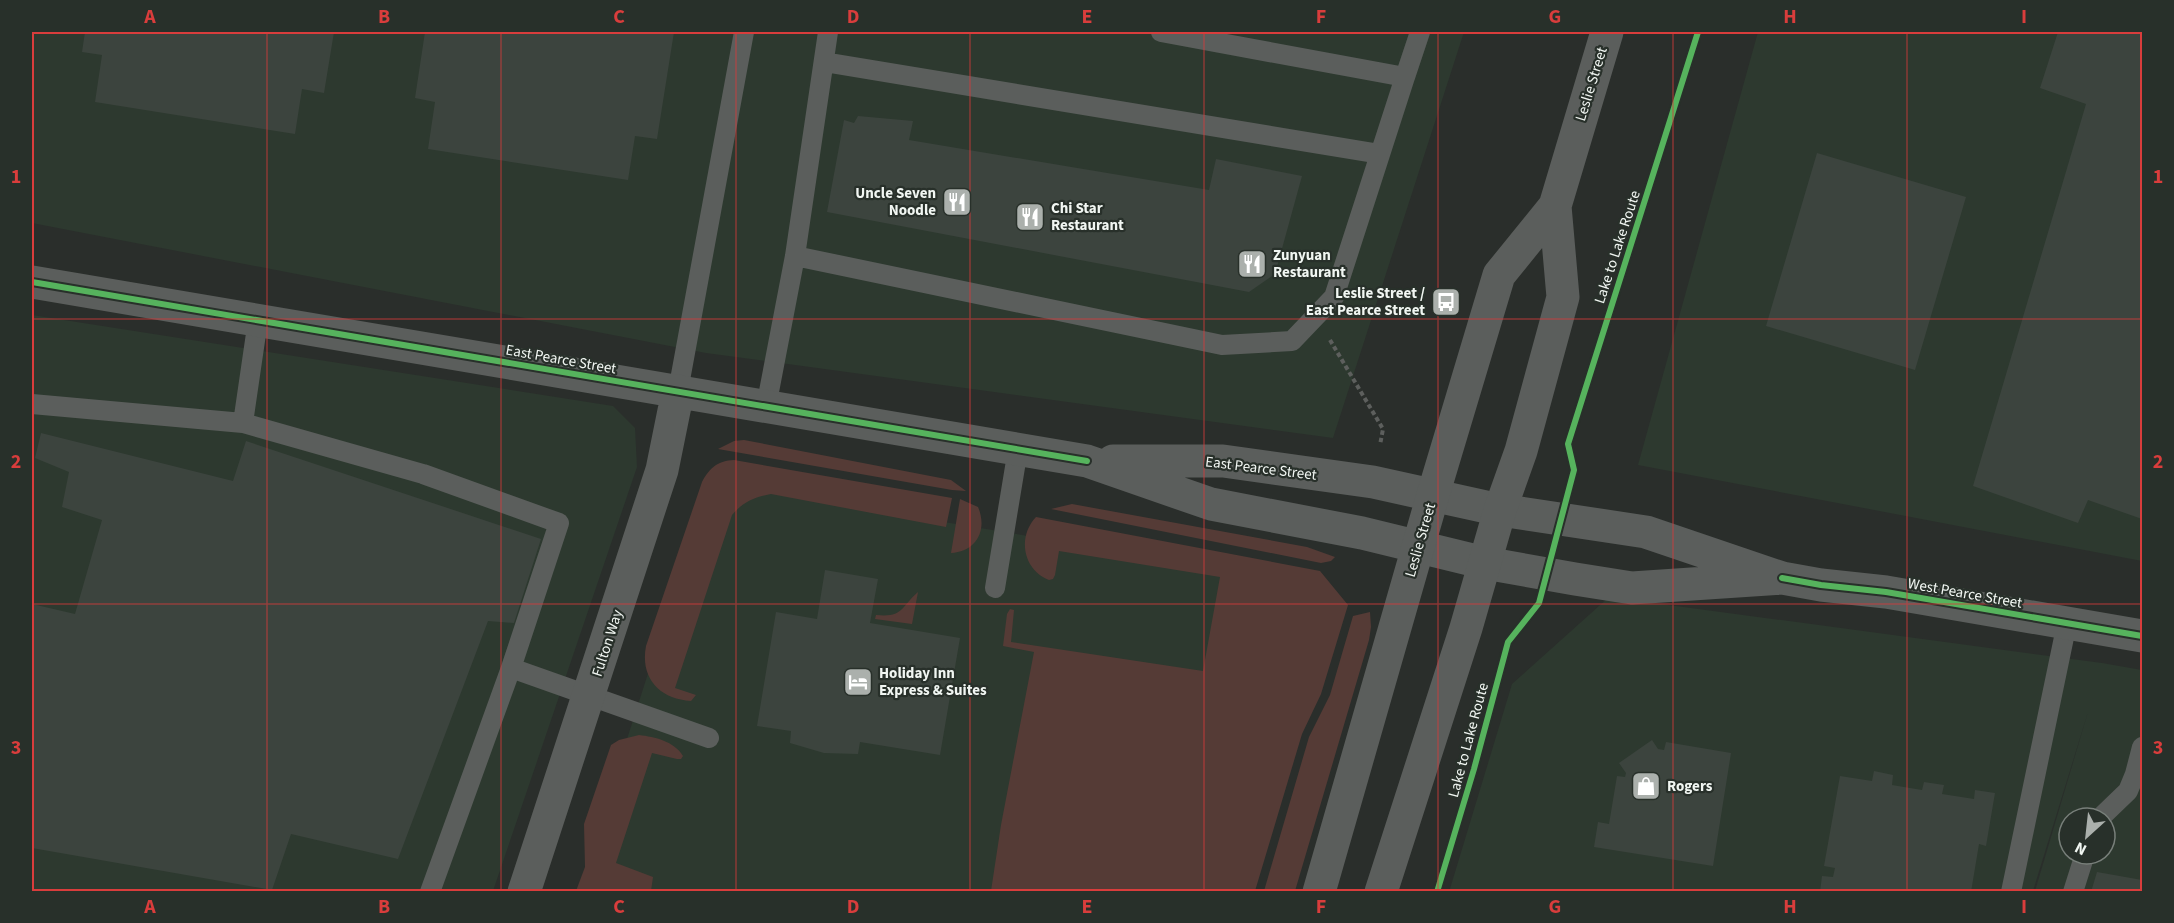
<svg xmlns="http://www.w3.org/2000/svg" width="2174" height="923" font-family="'Source Sans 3',sans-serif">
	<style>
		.built { fill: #2d392f; fill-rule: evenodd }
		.green { fill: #553b36 }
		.building { fill: #3c443e }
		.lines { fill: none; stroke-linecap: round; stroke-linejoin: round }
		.path { stroke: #5d5f5d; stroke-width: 4; stroke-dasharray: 4.5 3; stroke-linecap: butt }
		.lane { stroke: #5b5e5c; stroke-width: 20 }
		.street { stroke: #5b5e5c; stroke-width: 33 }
		.secondary { stroke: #5b5e5c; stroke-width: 33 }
		.cycleway-casing { stroke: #28302a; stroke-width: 10 }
		.cycleway { stroke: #56b35d; stroke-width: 6 }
		.grid { fill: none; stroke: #d93d3c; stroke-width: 1.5; stroke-opacity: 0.55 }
		.labels { text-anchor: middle; stroke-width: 4.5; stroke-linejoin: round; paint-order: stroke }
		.street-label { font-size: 15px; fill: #f1f6f2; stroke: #28302a }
		.poi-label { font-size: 15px; font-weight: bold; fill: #f1f6f2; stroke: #28302a; text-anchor: start }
		.neatline { fill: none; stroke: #d93d3c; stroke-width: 2 }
		.grid-label { font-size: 20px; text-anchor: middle; font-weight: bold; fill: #d93d3c }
	</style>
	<rect width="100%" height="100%" fill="#2a2e2b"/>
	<path class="built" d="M32,32H1464L1333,438L706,353L32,223Z
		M1758,32H2142V561L1638,465Z
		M32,315L613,406L635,428L637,467L493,891H32Z
		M709,483L1330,586L1235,891L578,892Z
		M1609,597L2102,663L2142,670V891H2035L2088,712L2033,891L1449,892L1512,684ZM2069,818H2105V854H2069Z"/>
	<path class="green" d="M744,440L951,480L966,491L952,490L718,449L734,441Z
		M734,460L952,498L946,527L771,494C754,497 743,502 732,515L675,688L696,695L691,701C659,699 640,678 646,646L702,482C710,467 718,461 734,460Z
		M960,499L978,507C988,530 976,552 951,553Z
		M1072,504L1307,547L1335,557L1331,561L1321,563L1051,509Z
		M1036,517L1320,571L1348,605L1321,694L1302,734L1255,891H991L1001,825L1034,652L1003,646L1007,614L1010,609L1014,610L1011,642L1203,671L1220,577L1059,551L1055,575L1053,579L1049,580C1023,570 1017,537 1036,517Z
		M918,592L912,624L875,619L876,615C903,618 901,607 918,592Z
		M1370,612L1371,627L1369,640L1295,891H1264L1309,737L1330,695L1353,616Z
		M639,735C655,737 674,741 683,756L681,759H677L652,753L616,863L653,877L651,891H576L585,867L584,824L611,745L619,740Z"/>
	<path class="building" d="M85,32H334L324,93L302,89L295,134L95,102L102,55L82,52Z
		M425,32H674L657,139L635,136L628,180L428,149L435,102L415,98Z
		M2058,32H2142V519L2088,500L2078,523L1973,486L2086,104L2040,88Z
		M858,116L913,121L909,140L1209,190L1216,159L1302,176L1275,274L1249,292L827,212L844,120L854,123Z
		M1817,153L1966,197L1915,370L1766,326Z
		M41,433L233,481L246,441L541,539L514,623L488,621L398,859L291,834L272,890L32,848V604L75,614L102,520L62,507L69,472L35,458Z
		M825,570L878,579L870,623L960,638L940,755L860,742L858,754L824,753L790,743L791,731L757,726L776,612L817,619Z
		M1652,740L1658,749L1664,750L1666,742L1731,753L1713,866L1594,847L1598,822L1609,824L1617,776L1625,777L1626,773L1619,763Z
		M1874,771L1893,775L1892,785L1922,790L1924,782L1944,785L1942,794L1974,799L1975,790L1995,793L1986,846L1979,844L1971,892H1820L1822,876L1833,877L1835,868L1824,866L1840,776L1872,781Z
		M2097,872L2142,880V892H2091Z"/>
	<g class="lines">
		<path class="path" d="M1330,340L1383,429L1380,445"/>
		<path class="lane" d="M1161,32L1405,77L1420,32
			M824,62L1380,154
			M795,256L1222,345L1292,341L1334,297L1405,77
			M678,391L744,32
			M32,404L243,423L258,320
			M766,407L795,256L828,32
			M243,423L423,474L559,523L511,668L709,738
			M995,588L1018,449
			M2100,818L2128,791L2135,774L2142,747
			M430,892L511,668
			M2011,892L2067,623
			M2073,892L2085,854"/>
		<path class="street" d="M32,282L1087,461L1211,504L1362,533L1485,563L1575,579L1632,588L1782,578
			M1113,461H1223L1373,482L1500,510L1646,532L1782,578L1821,585L1886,592L2142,636
			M524,892L662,470L678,391"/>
		<path class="secondary" d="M1319,892L1433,495L1499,275L1555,206
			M1381,892L1466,628L1500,510L1521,451L1563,297L1555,206L1607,32"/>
		<g class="cycleway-casing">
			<path id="cycleway" d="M32,282L1087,461
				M1782,578L1821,585L1886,592L2142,636
				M1437,892L1474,769L1508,642L1539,603L1574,470L1568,444L1698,32"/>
		</g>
		<use href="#cycleway" class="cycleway"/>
	</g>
	<path class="grid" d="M267,32V892M501,32V892M736,32V892M970,32V892M1204,32V892M1438,32V892M1673,32V892M1907,32V892M32,319H2142M32,604H2142"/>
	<defs>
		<g id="restaurant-square" transform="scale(1.5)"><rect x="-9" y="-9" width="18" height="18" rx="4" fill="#abb0ac" stroke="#28302a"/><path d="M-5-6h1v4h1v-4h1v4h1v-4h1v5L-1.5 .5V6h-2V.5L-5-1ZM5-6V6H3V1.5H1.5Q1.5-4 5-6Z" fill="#fff"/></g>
		<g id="bus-square" transform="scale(1.5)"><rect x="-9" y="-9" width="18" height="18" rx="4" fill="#abb0ac" stroke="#28302a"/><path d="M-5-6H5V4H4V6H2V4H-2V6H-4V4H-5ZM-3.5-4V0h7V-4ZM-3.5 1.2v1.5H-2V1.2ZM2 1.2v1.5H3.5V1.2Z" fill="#fff"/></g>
		<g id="hotel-square" transform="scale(1.5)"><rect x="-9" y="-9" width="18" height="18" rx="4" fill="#abb0ac" stroke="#28302a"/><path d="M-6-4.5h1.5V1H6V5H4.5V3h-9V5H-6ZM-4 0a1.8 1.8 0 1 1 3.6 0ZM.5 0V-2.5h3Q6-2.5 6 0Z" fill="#fff"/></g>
		<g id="shop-square" transform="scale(1.5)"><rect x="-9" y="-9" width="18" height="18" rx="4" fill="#abb0ac" stroke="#28302a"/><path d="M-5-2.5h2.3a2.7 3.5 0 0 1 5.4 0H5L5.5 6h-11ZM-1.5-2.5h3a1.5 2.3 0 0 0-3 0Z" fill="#fff"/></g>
	</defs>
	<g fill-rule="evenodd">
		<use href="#restaurant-square" x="957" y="202"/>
		<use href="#restaurant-square" x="1030" y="217"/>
		<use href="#restaurant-square" x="1252" y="264"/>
		<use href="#bus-square" x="1446" y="302"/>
		<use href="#hotel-square" x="858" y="682"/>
		<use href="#shop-square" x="1646" y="786"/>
	</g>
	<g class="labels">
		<g class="street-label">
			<text transform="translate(1591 84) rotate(-73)" y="5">Leslie Street</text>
			<text transform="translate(1617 247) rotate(-72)" y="5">Lake to Lake Route</text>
			<text transform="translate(561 359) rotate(10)" y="5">East Pearce Street</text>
			<text transform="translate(1261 468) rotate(7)" y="5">East Pearce Street</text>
			<text transform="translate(1420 540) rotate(-74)" y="5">Leslie Street</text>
			<text transform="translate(1965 593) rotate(10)" y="5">West Pearce Street</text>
			<text transform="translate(607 643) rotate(-72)" y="5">Fulton Way</text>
			<text transform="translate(1468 740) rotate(-75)" y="5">Lake to Lake Route</text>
		</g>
		<g class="poi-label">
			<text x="936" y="198" text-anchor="end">Uncle Seven<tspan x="936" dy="17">Noodle</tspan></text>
			<text x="1051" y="213">Chi Star<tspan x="1051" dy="17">Restaurant</tspan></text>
			<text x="1273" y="260">Zunyuan<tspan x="1273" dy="17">Restaurant</tspan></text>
			<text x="1425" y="298" text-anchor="end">Leslie Street /<tspan x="1425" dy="17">East Pearce Street</tspan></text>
			<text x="879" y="678">Holiday Inn<tspan x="879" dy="17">Express &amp; Suites</tspan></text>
			<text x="1667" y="791">Rogers</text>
		</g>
	</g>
	<rect width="2174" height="923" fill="none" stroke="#28302a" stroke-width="66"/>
	<g transform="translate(2087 836) rotate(207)"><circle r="28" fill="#28302a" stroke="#787f7a" stroke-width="1.5"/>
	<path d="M0-4.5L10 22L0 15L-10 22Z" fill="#abb0ac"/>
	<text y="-9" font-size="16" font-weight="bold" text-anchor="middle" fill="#f1f6f2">N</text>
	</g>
	<rect x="33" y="33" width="2108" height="857" class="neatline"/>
	<g class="grid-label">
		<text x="150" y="23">A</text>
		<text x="384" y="23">B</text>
		<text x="619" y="23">C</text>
		<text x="853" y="23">D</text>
		<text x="1087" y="23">E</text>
		<text x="1321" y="23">F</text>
		<text x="1555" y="23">G</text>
		<text x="1790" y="23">H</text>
		<text x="2024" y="23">I</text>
		<text x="16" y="183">1</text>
		<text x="2158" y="183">1</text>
		<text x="16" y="468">2</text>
		<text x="2158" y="468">2</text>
		<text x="16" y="754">3</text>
		<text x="2158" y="754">3</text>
		<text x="150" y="913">A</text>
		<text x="384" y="913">B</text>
		<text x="619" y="913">C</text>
		<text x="853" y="913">D</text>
		<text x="1087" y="913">E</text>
		<text x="1321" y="913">F</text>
		<text x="1555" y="913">G</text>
		<text x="1790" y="913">H</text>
		<text x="2024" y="913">I</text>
	</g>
</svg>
